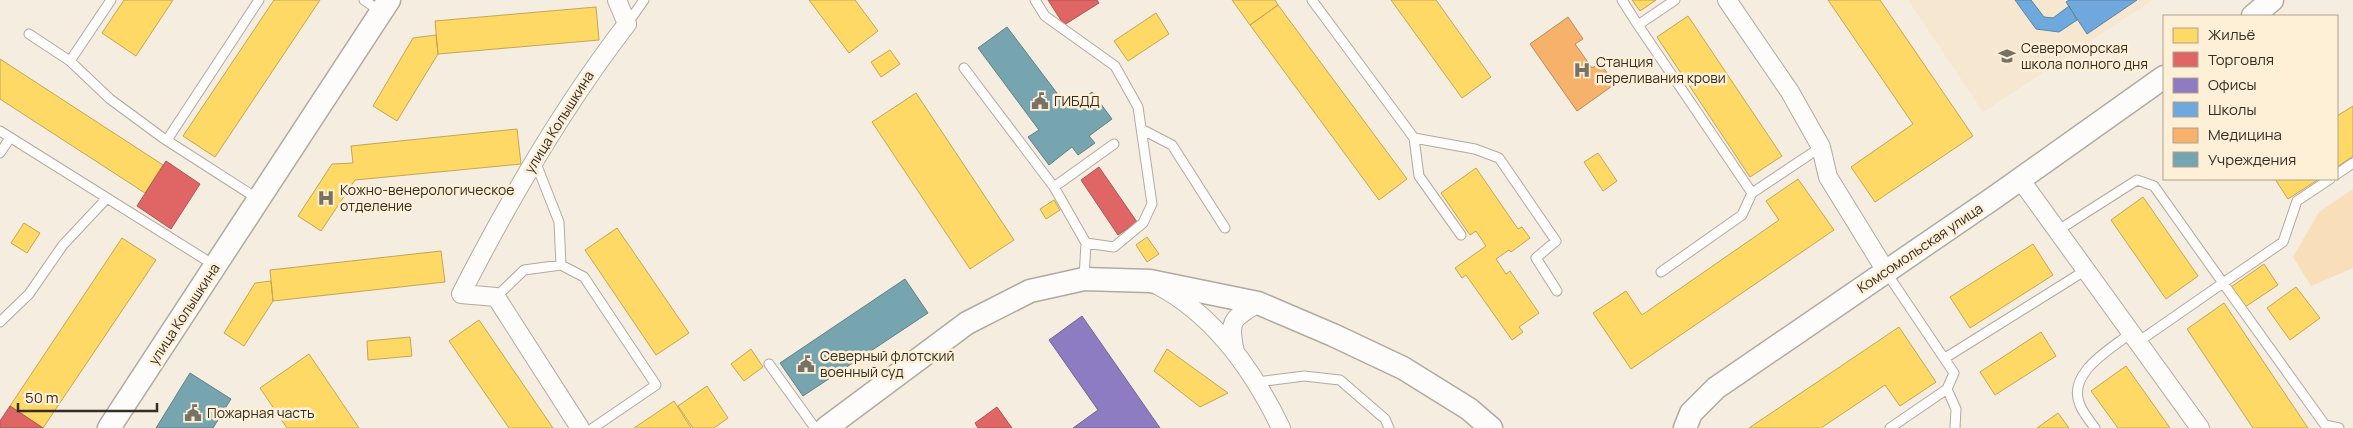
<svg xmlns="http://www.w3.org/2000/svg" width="2353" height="428" font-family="Manrope,sans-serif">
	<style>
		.built { fill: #f6e7d0 }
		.green { fill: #f8dfb9 }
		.homes { fill: #ffd966; stroke: #c2a652 }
		.shops { fill: #e06666; stroke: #ac5552 }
		.offices { fill: #8e7cc3; stroke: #736594 }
		.schools { fill: #6fa8dc; stroke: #5d83a5 }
		.health { fill: #f6b26b; stroke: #bc8a56 }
		.public { fill: #76a5af; stroke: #628186 }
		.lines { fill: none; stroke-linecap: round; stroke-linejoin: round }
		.service-casing { stroke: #b0aaa0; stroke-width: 11 }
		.minor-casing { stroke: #b0aaa0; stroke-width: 20 }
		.tertiary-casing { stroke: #b0aaa0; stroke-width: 25 }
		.service { stroke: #fefcfa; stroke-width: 9 }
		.minor { stroke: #fefcfa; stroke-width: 18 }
		.tertiary { stroke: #fefcfa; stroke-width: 22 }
		.labels { text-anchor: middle; stroke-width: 5; stroke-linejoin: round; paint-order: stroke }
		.poi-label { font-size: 14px; fill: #342e25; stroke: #feefd7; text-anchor: start }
		.street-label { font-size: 14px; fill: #342e25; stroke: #feefd7 }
	</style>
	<rect width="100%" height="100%" fill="#f5ede0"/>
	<path class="built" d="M1908,0H2153L1983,112Z"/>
	<path class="green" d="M2353,189V268L2311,286L2293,257L2319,212Z"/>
	<path class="homes" d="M124,0H173L136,56L102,33Z
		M274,0H320L215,157L183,136Z
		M809,0H855L878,31L849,53Z
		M1232,0H1275L1278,5L1250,25Z
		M1391,0H1436L1491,77L1462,98Z
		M1632,0H1656L1640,11Z
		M1828,0H1880L1973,136L1875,202L1851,167L1913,124Z
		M1278,5L1407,179L1379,200L1250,25Z
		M596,7L599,40L438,54L435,21Z
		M1156,13L1169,34L1128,61L1114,41Z
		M1688,16L1782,156L1750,177L1657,37Z
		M436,35L438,54L397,121L373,106L413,38Z
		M890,50L900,64L881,77L871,62Z
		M0,59L163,165L145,193L0,99Z
		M916,93L1014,240L970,269L872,122Z
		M2353,106V156L2337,167V116Z
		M517,129L521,164L355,180L321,231L298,216L332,164L353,163L351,146Z
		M1598,153L1617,181L1603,191L1584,162Z
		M1476,168L1518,229L1522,227L1530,238L1511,252L1509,250L1496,259L1506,274L1510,271L1539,313L1519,327L1523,332L1512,340L1466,275L1462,278L1455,268L1486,246L1476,231L1470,235L1441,193Z
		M1798,179L1834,230L1631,369L1593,313L1626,291L1642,315L1779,220L1766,201Z
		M2275,179H2319L2288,199Z
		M2143,197L2198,276L2166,299L2111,220Z
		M1054,200L1060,210L1046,219L1040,209Z
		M24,223L40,233L27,253L11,243Z
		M617,228L689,333L656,355L585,250Z
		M1147,237L1159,254L1147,262L1136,245Z
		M122,238L156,260L43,428L10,406Z
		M2033,244L2053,275L1970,328L1950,297Z
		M441,251L445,282L273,301L270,270Z
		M2264,264L2278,285L2245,307L2231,287Z
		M271,281L273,301L244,346L224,333L255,283Z
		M2296,287L2320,318L2290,340L2267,308Z
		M2224,303L2308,428H2253L2187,329Z
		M479,320L553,428H509L449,341Z
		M1899,327L1936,382L1900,406L1885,385L1821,428H1749Z
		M2041,332L2056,356L1995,395L1980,372Z
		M410,337L412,356L368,360L367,341Z
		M751,349L763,367L744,381L731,364Z
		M1167,349L1228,393L1200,407L1154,371Z
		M309,354L359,428H287L260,388Z
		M2126,366L2170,428H2118L2091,391Z
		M707,386L728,418L714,428H693L678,406Z
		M674,401L691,428H634L649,418Z
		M2058,413L2069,428H2037Z"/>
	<path class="shops" d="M1048,0H1097L1099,3L1064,25Z
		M166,161L200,184L171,229L137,206Z
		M1099,167L1137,222L1118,235L1081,180Z
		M10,406L43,428H0V421Z
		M997,407L1012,428H978L975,423Z"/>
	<path class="offices" d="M1082,316L1160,428H1073L1098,410L1049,340Z"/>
	<path class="schools" d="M2015,0H2031L2044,17L2053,18L2069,6L2077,20L2059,32L2036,29Z
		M2069,0H2137L2087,34L2066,2Z"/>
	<path class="health" d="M1568,17L1583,39L1575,44L1592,68L1600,63L1615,84L1577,111L1530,44Z"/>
	<path class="public" d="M1007,27L1069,109L1092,92L1112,119L1089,136L1095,143L1078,155L1072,147L1049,165L1028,137L1039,130L978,48Z
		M905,279L928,313L803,396L780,363Z
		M190,373L231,399L213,428H156Z"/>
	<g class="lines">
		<g class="service-casing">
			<path id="service" d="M364,0L380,11
				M1035,0L1045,16L1115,66L1138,107L1152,204L1143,223L1114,247L1086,243L1054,187
				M1312,0L1414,138L1475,149L1499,158L1556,241L1536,258L1557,291
				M1622,0L1638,25
				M627,24L644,0
				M29,34L70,61L110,99L163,138L258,199
				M70,61L111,0
				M964,68L1054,187L1114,144
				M1143,130L1172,145L1225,228
				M0,131L214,265
				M1414,138L1419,176L1461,235
				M167,140L259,0
				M0,153L10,138
				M535,161L559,222L561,265
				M2337,174L2353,163
				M1752,193L1821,147
				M2057,231L2137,180L2154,186L2223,283L2283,242L2297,201L2330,179
				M1661,272L1742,215L1752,193L1638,25L1675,0
				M1886,272L1954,373L1947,389L1890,428
				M1084,278L1086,243
				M496,297L524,270L561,265L584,277L656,385L593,428
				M0,322L29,294L63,245L107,198
				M2138,342L2223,283L2325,425L2339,428
				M1945,358L2086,270
				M769,364L815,428
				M1257,382L1304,376L1340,380L1385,419L1389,428
				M1947,389L1956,409L1955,428
				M2095,428C2090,421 2083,413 2080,405C2066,373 2111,349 2131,333"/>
		</g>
		<g class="minor-casing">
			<path id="minor" d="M1727,0L1790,92L1821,147L1828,177L1886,271
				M2020,179L2200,428
				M1159,286C1215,316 1254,372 1281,428
				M1235,352C1228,320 1232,319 1258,303
				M580,428L496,297L461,294C509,200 562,108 627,24L617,0"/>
		</g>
		<g class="tertiary-casing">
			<path id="tertiary" d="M2253,16L2272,0
				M109,428L389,0
				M826,428L967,323L1030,291L1084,279L1150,281L1258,303L1333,335L1403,368L1469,409L1491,428
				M1685,428L1691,413L1716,388L1995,197L2164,77"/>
		</g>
		<use href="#service" class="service"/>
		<use href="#minor" class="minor"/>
		<use href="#tertiary" class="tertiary"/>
	</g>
	<defs>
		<g id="school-bare" transform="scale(1.35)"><path d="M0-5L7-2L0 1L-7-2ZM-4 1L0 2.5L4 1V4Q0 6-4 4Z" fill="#787166" stroke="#feefd7" stroke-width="2.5" paint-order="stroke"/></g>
		<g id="hospital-bare" transform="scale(1.35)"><path d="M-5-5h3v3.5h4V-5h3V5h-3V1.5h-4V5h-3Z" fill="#787166" stroke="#feefd7" stroke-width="2.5" paint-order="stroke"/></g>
		<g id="civic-bare" transform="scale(1.35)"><path d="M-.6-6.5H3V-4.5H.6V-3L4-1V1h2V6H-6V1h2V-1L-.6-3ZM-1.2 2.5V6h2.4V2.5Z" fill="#787166" stroke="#feefd7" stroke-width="2.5" paint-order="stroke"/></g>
	</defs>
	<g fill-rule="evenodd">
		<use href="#school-bare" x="2007" y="56"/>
		<use href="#hospital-bare" x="1582" y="70"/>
		<use href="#civic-bare" x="1040" y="101"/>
		<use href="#hospital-bare" x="326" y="198"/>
		<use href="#civic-bare" x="806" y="364"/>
		<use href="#civic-bare" x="193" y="413"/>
	</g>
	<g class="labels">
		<g class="poi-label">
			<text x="2021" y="53">Североморская<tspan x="2021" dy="16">школа полного дня</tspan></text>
			<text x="1596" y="67">Станция<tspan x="1596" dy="16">переливания крови</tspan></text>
			<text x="1054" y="106">ГИБДД</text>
			<text x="340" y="195">Кожно-венерологическое<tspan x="340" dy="16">отделение</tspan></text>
			<text x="820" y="361">Северный флотский<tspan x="820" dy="16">военный суд</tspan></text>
			<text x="207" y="418">Пожарная часть</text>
		</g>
		<g class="street-label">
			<text transform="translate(559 122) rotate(-58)" y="5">улица Колышкина</text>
			<text transform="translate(1920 248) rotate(-34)" y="5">Комсомольская улица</text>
			<text transform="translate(184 314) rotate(-57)" y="5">улица Колышкина</text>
		</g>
	</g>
	<rect x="2163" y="15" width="175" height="165" fill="#feefd7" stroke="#ada290"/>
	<rect x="2173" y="28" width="25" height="15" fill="#ffd966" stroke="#ada290"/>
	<text x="2208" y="40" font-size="15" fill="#342e25">Жильё</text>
	<rect x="2173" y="52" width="25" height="15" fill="#e06666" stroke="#ada290"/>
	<text x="2208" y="65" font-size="15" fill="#342e25">Торговля</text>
	<rect x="2173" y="78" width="25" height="15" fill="#8e7cc3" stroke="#ada290"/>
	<text x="2208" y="90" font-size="15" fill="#342e25">Офисы</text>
	<rect x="2173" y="102" width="25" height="15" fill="#6fa8dc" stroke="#ada290"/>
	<text x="2208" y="115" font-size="15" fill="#342e25">Школы</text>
	<rect x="2173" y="128" width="25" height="15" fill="#f6b26b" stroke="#ada290"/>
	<text x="2208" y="140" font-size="15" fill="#342e25">Медицина</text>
	<rect x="2173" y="152" width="25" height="15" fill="#76a5af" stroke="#ada290"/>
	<text x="2208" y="165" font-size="15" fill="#342e25">Учреждения</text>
	<path d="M18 403v8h139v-8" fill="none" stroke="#342e25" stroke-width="2.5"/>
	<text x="25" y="403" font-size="15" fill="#342e25" stroke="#feefd7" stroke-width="4" paint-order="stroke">50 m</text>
</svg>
